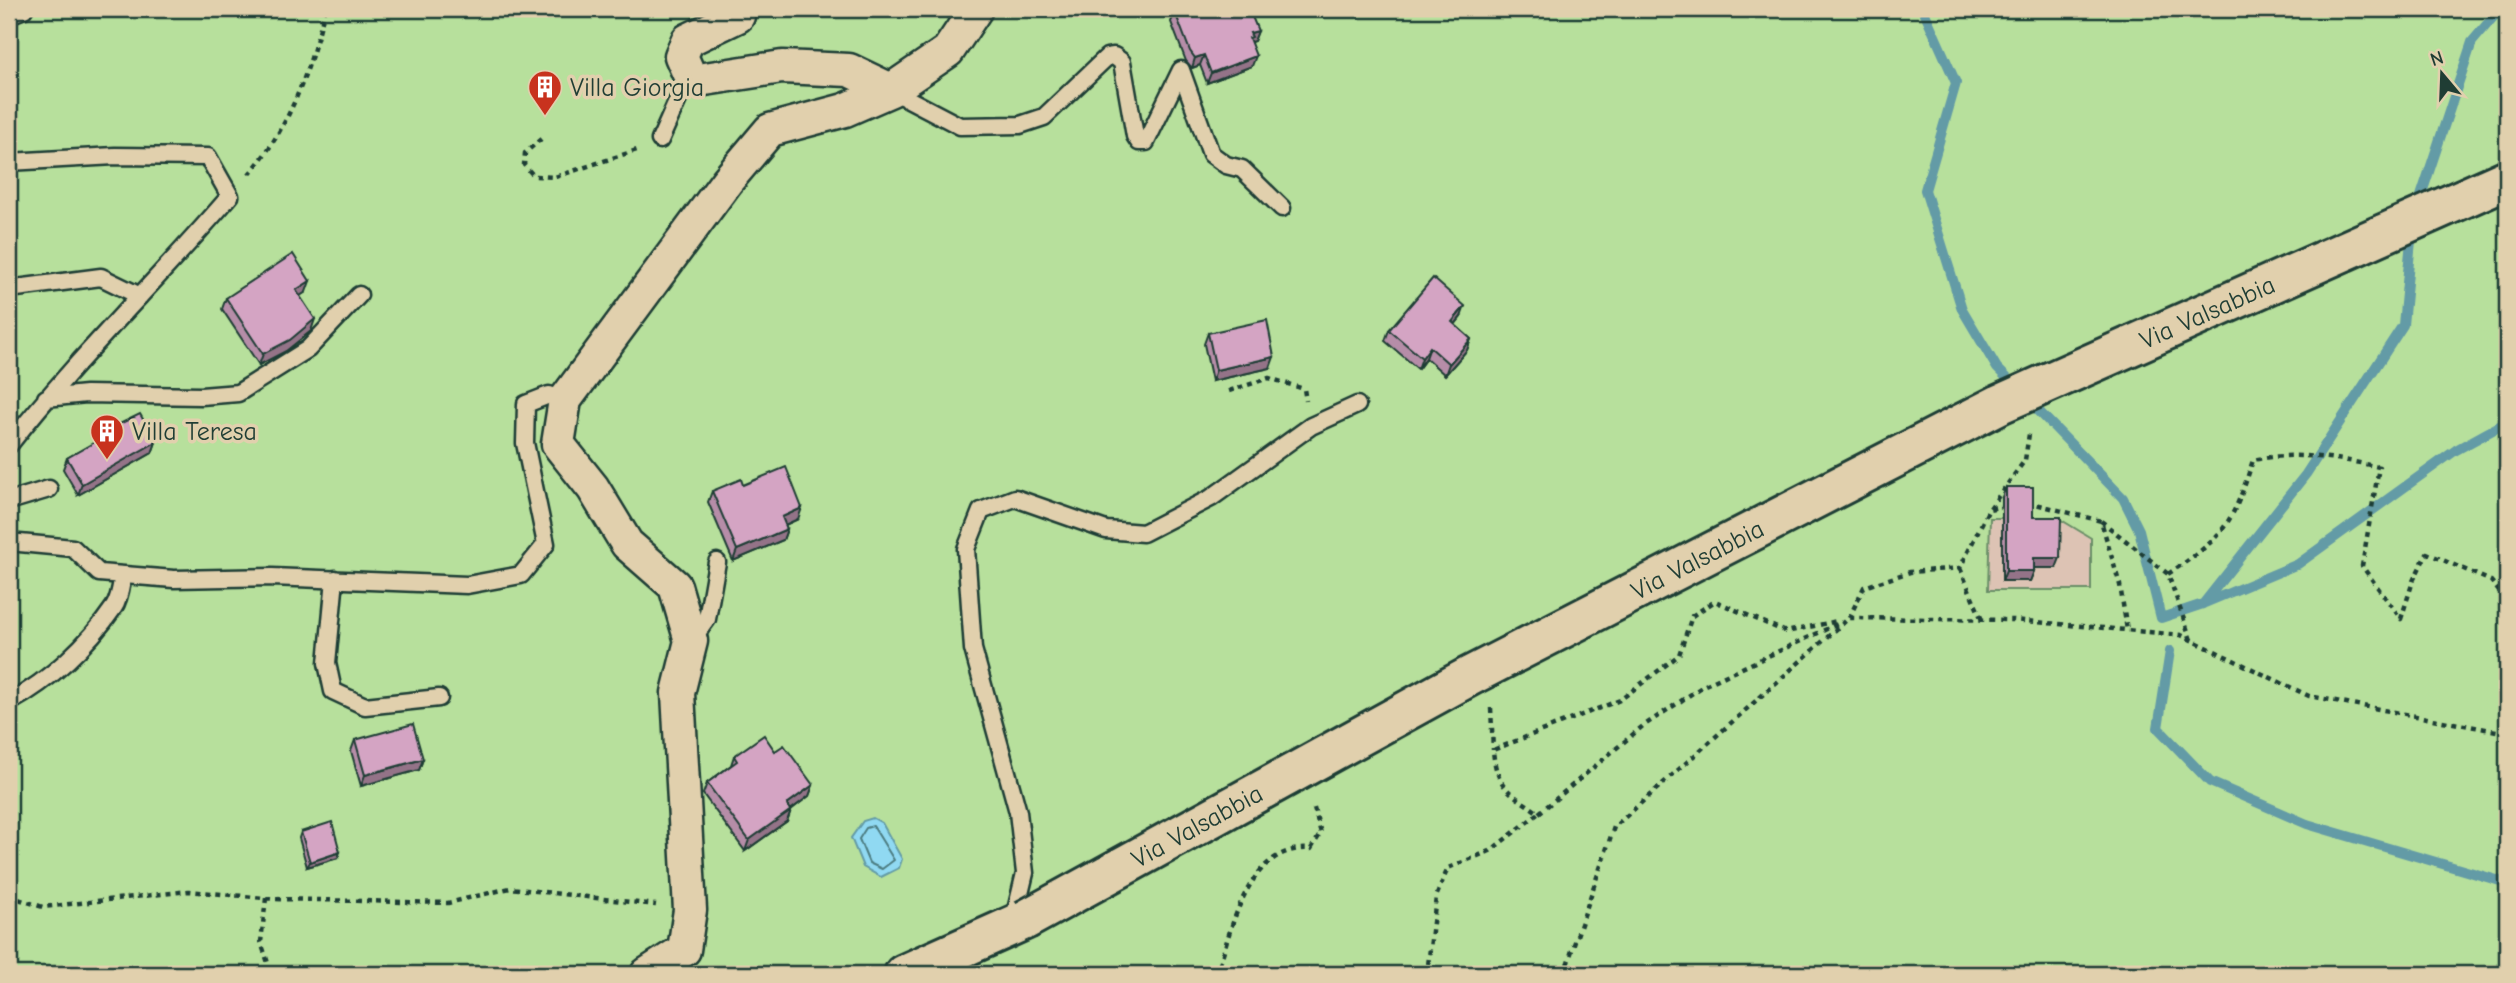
<svg xmlns="http://www.w3.org/2000/svg" width="2516" height="983" font-family="'Comic Neue',sans-serif">
	<style>
		.built { fill: #ddc3b4 }
		.green { fill: #b7e09c; stroke: #6b8e68; stroke-width: 2; fill-rule: evenodd }
		.water { fill: #90d9f2; stroke: #639ba6; stroke-width: 2 }
		.lines { fill: none; stroke-linecap: round; stroke-linejoin: round }
		.shore { stroke: #4c7b80; stroke-width: 2 }
		.stream { stroke: #639ba6; stroke-width: 10 }
		.service-casing { stroke: #1f3d34; stroke-width: 21 }
		.minor-casing { stroke: #1f3d34; stroke-width: 37 }
		.secondary-casing { stroke: #1f3d34; stroke-width: 44 }
		.path { stroke: #1f3d34; stroke-width: 4.5; stroke-dasharray: 5 5; stroke-linecap: butt }
		.service { stroke: #e1d0ad; stroke-width: 16 }
		.minor { stroke: #e1d0ad; stroke-width: 32 }
		.secondary { stroke: #e1d0ad; stroke-width: 38 }
		.secondary-bridge-casing { stroke: #1f3d34; stroke-width: 44; stroke-linecap: butt }
		.secondary-bridge { stroke: #e1d0ad; stroke-width: 38 }
		.wall { fill: #b68da8; stroke: #1f3d34; stroke-width: 2 }
		.shaded-wall { fill: #947388; stroke: #1f3d34; stroke-width: 2 }
		.building { fill: #d4a4c3; stroke: #1f3d34; stroke-width: 2 }
		.labels { text-anchor: middle; stroke-width: 7; stroke-linejoin: round; paint-order: stroke }
		.poi-label { font-size: 26px; fill: #1f3d34; stroke: #e1d0ad; text-anchor: start }
		.street-label { font-size: 26px; fill: #1f3d34; stroke: #e1d0ad }
	</style>
	<rect width="100%" height="100%" fill="#e1d0ad"/>
	<filter id="ink" filterUnits="userSpaceOnUse"><feTurbulence type="fractalNoise" baseFrequency=".0143" numOctaves="2"/><feDisplacementMap in="SourceGraphic" scale="14" xChannelSelector="R" yChannelSelector="G"/><feConvolveMatrix kernelMatrix="1 2 1 2 8 2 1 2 1" color-interpolation-filters="sRGB"/></filter>
	<g filter="url(#ink)">
		<path class="built" d="M1990,518H2058L2091,539V590H1988Z"/>
		<path class="green" d="M9,9H2507V974H9ZM1990,518H2058L2091,538V590H1988Z"/>
		<path class="water" d="M873,818L882,823L902,859L899,868L881,877L863,867L851,838L863,821Z"/>
		<g class="lines">
			<path class="shore" d="M873,826L894,860L882,869L869,863L859,839L866,828Z"/>
			<path class="stream" d="M1923,9L1956,83L1925,190L1962,309L1997,368L2017,388
				M2417,208L2472,42L2500,9
				M2028,400L2123,498L2139,530L2161,618L2203,604L2306,474L2403,325L2412,230
				M2205,603L2298,564L2456,450L2507,422
				M2170,651L2158,728L2210,782L2307,824L2507,883"/>
			<g class="service-casing">
				<path id="service" d="M9,15L24,9
					M891,90L960,126L1020,125L1044,117L1107,57L1114,56L1122,62L1135,136L1139,142H1146L1181,70L1211,154L1226,165L1242,169L1282,208
					M660,140L680,95L692,81
					M9,162L115,156L208,157L230,196C158,280 77,358 9,445
					M9,289L101,277L140,296
					M46,398L86,394L201,396L238,393L308,349L359,295
					M9,501L49,489
					M9,542L73,548L99,573L174,579L272,577L467,585L521,575L546,544L525,443L526,404L549,395L565,400
					M335,579L327,663L333,691L365,706L439,698
					M691,641L707,619L717,562
					M10,702C50,680 88,645 114,607C120,598 121,585 123,575
					M1013,923L1025,873L1018,812L973,649L966,549L981,511L1015,498L1106,530L1143,533L1211,498L1311,426L1357,405"/>
			</g>
			<g class="minor-casing">
				<path id="minor" d="M738,16L688,40L681,56L692,81L782,67L849,70L891,90
					M647,974L684,950L690,910L678,693L691,641L675,586L627,544L593,488L558,444L565,400L727,181L770,130L845,110L891,90L948,51L976,9"/>
			</g>
			<g class="secondary-casing">
				<path id="secondary" d="M904,974L1025,920"/>
			</g>
			<path class="path" d="M541,139L525,153L524,165L534,176L555,177L637,150
				M249,174C290,128 310,68 325,9
				M1229,391L1269,378L1304,389L1306,401
				M2028,502L2101,521L2120,585L2127,630
				M1990,508L2025,460L2029,434
				M2101,521L2168,574L2191,640
				M1960,568L1982,620
				M2168,574C2224,537 2233,524 2253,460C2294,451 2338,458 2379,467L2362,566L2401,619L2413,581L2427,553L2491,581L2507,602
				M1849,618L1864,587L1910,572L1960,568L1989,509L2005,506
				M1491,708L1493,750
				M1539,813L1643,726L1705,685L1842,622
				M9,896L43,907L189,891L275,899L448,903L510,888L656,905
				M266,898L261,942L268,963
				M1221,974L1219,967C1233,921 1251,844 1311,849L1321,833L1313,805
				M1427,974L1436,897L1448,868L1490,851L1539,813C1510,793 1496,788 1493,750L1620,700L1679,655L1692,616L1715,601L1786,632L1837,621
				M1564,974L1614,827L1849,618L2014,620L2181,635L2309,696L2507,733"/>
			<use href="#service" class="service"/>
			<use href="#minor" class="minor"/>
			<use href="#secondary" class="secondary"/>
			<g class="secondary-bridge-casing">
				<g id="secondary-bridge">
					<path id="s1" d="M1025,920L1470,676L2000,404L2507,179"/>
				</g>
			</g>
			<use href="#secondary-bridge" class="secondary-bridge"/>
		</g>
		<path class="wall" d="M1175,12L1258,31L1254,41L1251,42L1252,66L1207,83L1200,65L1192,68L1186,61L1171,22Z
			M306,292L299,296L311,331L286,351L259,365L222,309L226,298Z
			M1461,317L1455,325L1471,339L1467,350L1445,375L1426,358L1418,369L1385,341L1389,330Z
			M1208,333L1270,368L1212,381L1204,344Z
			M105,431L156,442L152,453L78,495L63,469L67,458L103,438Z
			M743,485L798,519L785,525L787,529L783,540L733,561L708,502L712,491Z
			M2006,487L2033,517L2056,568H2034V571L2030,581H2002V497Z
			M355,740L423,759L419,770L361,786L351,751Z
			M775,751L813,785L809,796L791,810L787,821L745,851L703,794L707,783L731,765L734,756Z
			M301,832L338,858L307,867L299,838Z"/>
		<path class="shaded-wall" d="M1258,31L1254,41L1250,42L1248,47L1250,33Z
			M1204,55L1200,65L1192,68L1195,58Z
			M1256,56L1252,66L1207,83L1211,73Z
			M310,281L306,292L292,301L296,290Z
			M1465,306L1461,317L1448,333L1452,322Z
			M315,319L311,331L286,351L259,365L263,354Z
			M1471,339L1467,350L1445,375L1449,364Z
			M1430,347L1426,358L1418,369L1422,358Z
			M1274,357L1270,368L1212,381L1216,370Z
			M156,442L152,453L78,495L82,484Z
			M802,508L798,519L778,528L782,517Z
			M787,529L783,540L733,561L737,550Z
			M2034,558H2060L2056,568H2030Z
			M2006,571H2034L2030,581H2002Z
			M423,759L419,770L361,786L365,775Z
			M813,785L809,796L785,814L791,810L787,821L745,851L749,840L787,804Z
			M340,852L338,858L307,867L310,862Z"/>
		<path class="building" d="M1184,9H1249L1258,31L1250,33L1252,37L1249,38L1256,56L1211,73L1204,55L1195,58L1190,51L1175,12Z
			M293,254L310,281L296,290L315,319L290,340L263,354L226,298Z
			M1433,278L1465,306L1452,322L1471,339L1449,364L1430,347L1422,358L1389,330Z
			M1267,320L1274,357L1216,370L1208,333Z
			M140,414L156,442L82,484L67,458L107,435L105,431Z
			M786,467L802,508L782,517L787,529L737,550L712,491L741,479L743,485Z
			M2006,487H2033V517H2061L2060,558H2034V571H2006Z
			M413,724L423,759L365,775L355,740Z
			M764,735L775,751L784,745L813,785L787,804L791,810L749,840L707,783L737,761L734,756Z
			M332,822L340,852L310,862L301,832Z"/>
	</g>
	<defs>
		<g id="building-pin" transform="scale(1.75)"><path d="M0 17L-7.5 6A9.5 9.5 0 1 1 7.5 6Z" fill="#c8321e" stroke="#e1d0ad"/><path d="M-4-6H4V6H1V3H-1V6H-4ZM-2.5-4.3h1.7v1.8h-1.7ZM.8-4.3h1.7v1.8H.8ZM-2.5-1h1.7V.8h-1.7ZM.8-1h1.7V.8H.8Z" fill="#fff"/></g>
	</defs>
	<g fill-rule="evenodd">
		<use href="#building-pin" x="545" y="87"/>
		<use href="#building-pin" x="107" y="431"/>
	</g>
	<g class="labels">
		<g class="poi-label">
			<text x="570" y="96">Villa Giorgia</text>
			<text x="132" y="440">Villa Teresa</text>
		</g>
		<g class="street-label">
			<text dy="9" stroke="none"><textPath href="#s1" startOffset="1330">Via Valsabbia</textPath></text>
			<text dy="9" stroke="none"><textPath href="#s1" startOffset="763">Via Valsabbia</textPath></text>
			<text dy="9" stroke="none"><textPath href="#s1" startOffset="196">Via Valsabbia</textPath></text>
		</g>
	</g>
	<rect width="2516" height="983" fill="none" stroke="#e1d0ad" stroke-width="35"/>
	<rect x="18" y="18" width="2481" height="948" fill="none" stroke="#1f3d34" stroke-width="2.5" filter="url(#ink)"/>
	<g transform="translate(2442 74) rotate(341)" stroke="#e1d0ad" stroke-width="5" paint-order="stroke">
	<path d="M0-5L12 26L0 18L-12 26Z" fill="#1f3d34"/>
	<text y="-10" font-size="19" font-weight="bold" text-anchor="middle" fill="#1f3d34">N</text>
	</g>
</svg>
